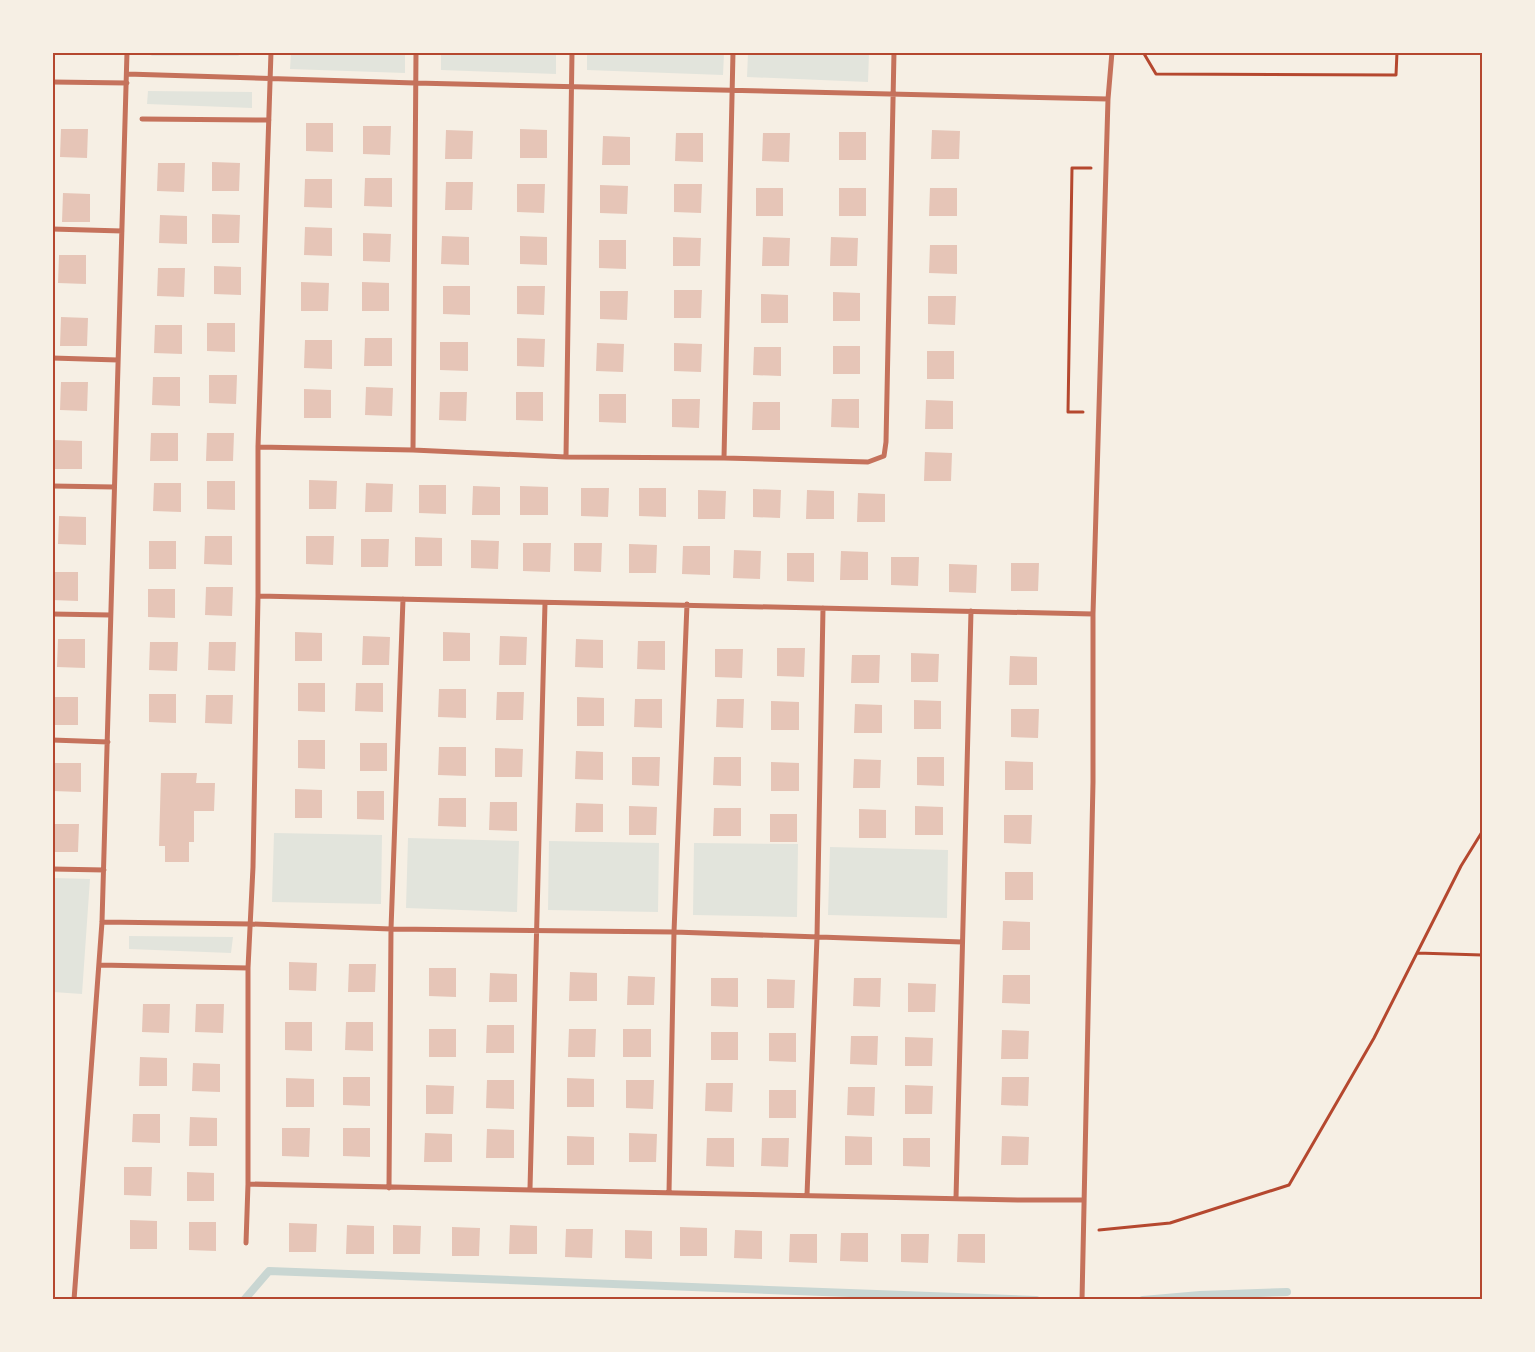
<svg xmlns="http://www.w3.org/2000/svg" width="1535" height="1352" font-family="'DM Sans',sans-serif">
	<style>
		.green { fill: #e2e4dc }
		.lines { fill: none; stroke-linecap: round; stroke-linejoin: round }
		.stream { stroke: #c9d6d2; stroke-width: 8 }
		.building { fill: #e6c5b7 }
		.path { stroke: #b5482f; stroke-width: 3 }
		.minor { stroke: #c5725c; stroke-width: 5 }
		.neatline { fill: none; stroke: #b5482f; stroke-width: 2 }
	</style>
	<rect width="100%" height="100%" fill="#f6efe4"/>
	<path class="green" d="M148,53H243L238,56H152Z
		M291,53H405V73L290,69Z
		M441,53H556V74L441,70Z
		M587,53H724L723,75L587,70Z
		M748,53H869L868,82L747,77Z
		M148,91L252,92V108L147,104Z
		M274,833L382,835L381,904L272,902Z
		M408,838L519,841L517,912L406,908Z
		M549,841L659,843L658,912L548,910Z
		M694,843L798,844L797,917L693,915Z
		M830,847L948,850L947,918L828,915Z
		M53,878L90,879L82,994L53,992Z
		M129,936L233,937L231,953L129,949Z"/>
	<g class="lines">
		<path class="stream" d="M244,1300L269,1271L1036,1300
			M1143,1300L1200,1295L1287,1292"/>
	</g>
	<path class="building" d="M306,123H333V152L306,151Z
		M363,126H391L390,155L363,154Z
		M61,129H88L87,158L60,157Z
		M520,129L547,130V158H520Z
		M446,130L473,131L472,159H445Z
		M932,130L960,131L959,159H931Z
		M839,132H866V160H839Z
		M676,133H703V162L675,161Z
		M763,133H790L789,162L762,161Z
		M603,136L630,137V165H602Z
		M212,162L240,163L239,191H212Z
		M158,163H185L184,192L157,191Z
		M365,178H392V207L364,206Z
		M305,179H332V208L304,207Z
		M446,182H473L472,210H445Z
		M517,184H545L544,213L517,212Z
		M674,184H702L701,213L674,212Z
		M600,185L628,186L627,214L600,213Z
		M756,188H783V216H756Z
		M839,188H866V216H839Z
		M930,188H957V216H929Z
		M63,193L90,194V222H62Z
		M212,214L240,215L239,243H212Z
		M160,215L187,216V244L159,243Z
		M305,227L332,228V256L304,255Z
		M363,233L391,234L390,262L363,261Z
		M442,236L469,237V265L441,264Z
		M520,236L547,237V265L520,264Z
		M673,237L701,238L700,266H673Z
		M763,237L790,238L789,266H762Z
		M831,237L858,238L857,266H830Z
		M599,240H626V269L599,268Z
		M930,245H957V274L929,273Z
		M59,255H86V284L58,283Z
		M214,266L241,267V295L214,294Z
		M158,268H185L184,297L157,296Z
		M301,282L329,283L328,311H301Z
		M362,282L389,283V311H362Z
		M443,286H470V315L443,314Z
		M517,286H545L544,315L517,314Z
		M674,290H702L701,318H674Z
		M600,291H628L627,320L600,319Z
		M833,292L860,293V321H833Z
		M761,294L788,295V323H761Z
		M928,296H956L955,325L928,324Z
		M61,317L88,318L87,346H60Z
		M207,323H235V352L207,351Z
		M155,325H182V354L154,353Z
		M365,338H392V366H364Z
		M517,338L545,339L544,367L517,366Z
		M305,340H332V369L304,368Z
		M440,342H468V371L440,370Z
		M597,343L624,344L623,372L596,371Z
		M674,343L702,344L701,372L674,371Z
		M833,346H860V374H833Z
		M754,347H781V376L753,375Z
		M927,351H954V379H927Z
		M209,375H237L236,404L209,403Z
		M153,377H180V406L152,405Z
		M61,382H88L87,411L60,410Z
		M366,387L393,388L392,416L365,415Z
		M304,389L331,390V418H304Z
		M440,392H467L466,421L439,420Z
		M516,392H543V421L516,420Z
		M599,394H626V423L599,422Z
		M672,399H700L699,428L672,427Z
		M832,399H859V428L831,427Z
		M926,400L953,401V429H925Z
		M753,402H780V430H752Z
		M151,433H178V461H150Z
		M207,433H234L233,461H206Z
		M55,440L82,441V469H55Z
		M925,452L952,453L951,481H924Z
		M309,480L337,481L336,509H309Z
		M207,481H235V510L207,509Z
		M154,483H181V512L153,511Z
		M366,483L393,484L392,512H365Z
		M419,485H446V514L419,513Z
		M473,486L500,487V515H472Z
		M520,486L548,487V515H520Z
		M581,488H609L608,517L581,516Z
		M639,488H666V517L639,516Z
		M753,489L781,490L780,518L753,517Z
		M698,490L726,491L725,519H698Z
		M807,490L834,491V519H806Z
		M858,493L885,494V522H857Z
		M59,516L86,517V545L58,544Z
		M205,536H232V565L204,564Z
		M306,536H334L333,565L306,564Z
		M415,537L442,538V566H415Z
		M361,539H389L388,567H361Z
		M471,540L499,541L498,569L471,568Z
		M149,541H176V569H149Z
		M523,543H551L550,572L523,571Z
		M574,543H602L601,572L574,571Z
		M629,544L657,545L656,573H629Z
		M683,546H710V575L682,574Z
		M734,550L761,551L760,579L733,578Z
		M841,551L868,552V580H840Z
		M787,553H814V582L787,581Z
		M891,557H919L918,586L891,585Z
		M1011,563H1039L1038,591H1011Z
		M949,564L977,565L976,593L949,592Z
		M52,572H78V601L52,600Z
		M206,587H233L232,616L205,615Z
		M148,589H175V618L148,617Z
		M295,632L322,633V661H295Z
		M443,632L470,633V661H443Z
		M363,636L390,637L389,665H362Z
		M500,636L527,637L526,665H499Z
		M58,639H85V668L57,667Z
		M576,639L603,640V668L575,667Z
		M638,641H665V670L637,669Z
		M150,642H178L177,671L149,670Z
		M209,642H236L235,671L208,670Z
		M777,648H805L804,677L777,676Z
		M715,649H743L742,678L715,677Z
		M911,653L939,654L938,682H911Z
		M852,655H880L879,683H851Z
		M1010,656L1037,657V685H1009Z
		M298,683H325V712L298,711Z
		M356,683H383V712L355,711Z
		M439,689H466V718L438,717Z
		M497,692H524L523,720H496Z
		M149,694H176V723L149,722Z
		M206,695H233L232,724L205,723Z
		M52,697H78V725H52Z
		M577,697L604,698V726H577Z
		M635,699H662V728L634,727Z
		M717,699H744L743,728L716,727Z
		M914,700L941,701V729H914Z
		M771,701L799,702V730H771Z
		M855,704L882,705V733H854Z
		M1011,709H1039L1038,738L1011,737Z
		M298,740H325V769L298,768Z
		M360,743H387V771H360Z
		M439,747H466V776L438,775Z
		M495,748L523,749L522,777H495Z
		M576,751L603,752V780L575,779Z
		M632,757H660L659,786L632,785Z
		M714,757H741V786L713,785Z
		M917,757H944V786L917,785Z
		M854,759L881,760L880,788H853Z
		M1005,761L1033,762V790H1005Z
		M771,762L799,763V791H771Z
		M54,763H81V792L53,791Z
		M161,773H197L196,783H215L214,811H194V842H189V862H165V846H159Z
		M295,789L322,790V818H295Z
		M357,791H384V820L357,819Z
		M439,798H466V827L438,826Z
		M490,802H517V831L489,830Z
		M576,803L603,804V832H575Z
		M629,806L657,807L656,835H629Z
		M915,806L943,807V835H915Z
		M714,808H741V836H713Z
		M859,809L886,810V838H859Z
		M770,814H797V842H770Z
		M1004,815H1032L1031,844L1004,843Z
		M52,824H79L78,852H52Z
		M1005,872H1033V900H1005Z
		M1003,921L1030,922V950H1002Z
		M289,962L317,963L316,991L289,990Z
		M349,964H376L375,992H348Z
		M429,968H456V997L429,996Z
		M570,972L597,973V1001H569Z
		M490,973L517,974V1002H489Z
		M1003,975H1030V1004L1002,1003Z
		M628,976L655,977L654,1005H627Z
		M711,978H738V1007L711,1006Z
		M854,978H881L880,1007L853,1006Z
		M767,979L795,980L794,1008H767Z
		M908,983L936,984L935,1012H908Z
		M143,1004H170L169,1033L142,1032Z
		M196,1004H224L223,1033L195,1032Z
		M285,1022H312V1051L285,1050Z
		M346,1022H373V1051L345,1050Z
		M487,1025H514V1053H486Z
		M429,1029H456V1057H429Z
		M569,1029H596L595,1057H568Z
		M623,1029H651V1057H623Z
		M1002,1030L1029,1031L1028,1059H1001Z
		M711,1032H738V1060H711Z
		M769,1033H796V1062L769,1061Z
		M851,1036H878L877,1065L850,1064Z
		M905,1037L933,1038L932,1066H905Z
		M140,1057L167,1058V1086H139Z
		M193,1063L220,1064V1092L192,1091Z
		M343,1077H370V1106L343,1105Z
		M1002,1077H1029L1028,1106L1001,1105Z
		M286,1078L314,1079V1107H286Z
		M567,1078L594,1079V1107H567Z
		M487,1080H514V1109L486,1108Z
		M626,1080H654L653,1109L626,1108Z
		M706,1083H733L732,1112L705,1111Z
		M426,1085L454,1086L453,1114H426Z
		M905,1085L933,1086L932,1114H905Z
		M848,1087H875L874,1116L847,1115Z
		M769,1090H796V1118H769Z
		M133,1114H160V1143L132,1142Z
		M190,1117L217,1118V1146H189Z
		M282,1128H310L309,1157L282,1156Z
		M343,1128H370V1157L343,1156Z
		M487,1129L514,1130V1158H486Z
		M425,1133L452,1134V1162H424Z
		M629,1133L657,1134L656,1162H629Z
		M567,1136L594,1137V1165H567Z
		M845,1136L872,1137V1165H845Z
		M1002,1136L1029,1137L1028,1165H1001Z
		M707,1138H734V1167L706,1166Z
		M762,1138H789L788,1167L761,1166Z
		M903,1138H930V1167L903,1166Z
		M124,1167H152L151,1196L124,1195Z
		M187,1172L214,1173V1201H187Z
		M130,1220L157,1221V1249H130Z
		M189,1222H216V1251L189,1250Z
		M289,1223L317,1224L316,1252H289Z
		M347,1225L374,1226V1254H346Z
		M393,1225L421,1226L420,1254H393Z
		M510,1225L537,1226V1254H509Z
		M452,1227L480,1228L479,1256H452Z
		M680,1227L707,1228V1256H680Z
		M566,1229H593L592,1258L565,1257Z
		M625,1230L652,1231V1259L625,1258Z
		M735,1230L762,1231V1259L734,1258Z
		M841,1233H868V1262L840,1261Z
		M790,1234H817V1263L789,1262Z
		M901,1234H929L928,1263L901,1262Z
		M958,1234H985V1263L957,1262Z"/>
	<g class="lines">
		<path class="path" d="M1143,52L1156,74L1396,75L1397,52
			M1083,412H1068L1072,168H1091
			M1417,953L1482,955
			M1099,1230L1170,1223L1289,1185L1374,1038L1461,866L1482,832"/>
		<path class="minor" d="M127,74L415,83L1108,99
			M52,82L127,83
			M142,119L269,120
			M52,229L122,231
			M52,358L118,360
			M258,447L413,450L566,457L724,458L868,462L884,456L886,442L894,52
			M413,450L416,52
			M566,457L572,52
			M724,458L733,52
			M52,486L114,487
			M258,596L1093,614
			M52,614L110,615
			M52,740L108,742
			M52,869L104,870
			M102,922L251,924L391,929L674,932L962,942
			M99,965L248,968
			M248,1184L1018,1200H1084
			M389,1188L391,929L403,599
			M530,1189L545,603
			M669,1193L674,932L687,604
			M807,1195L817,937L823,608
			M956,1198L971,611
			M246,1243L248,1184V968L253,867L258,596V447L271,52
			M74,1300L102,922L127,52
			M1082,1300L1093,782V614L1108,99L1112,52"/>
	</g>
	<rect width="1535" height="1352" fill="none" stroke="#f6efe4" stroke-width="108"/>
	<rect x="54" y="54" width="1427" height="1244" class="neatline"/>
</svg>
